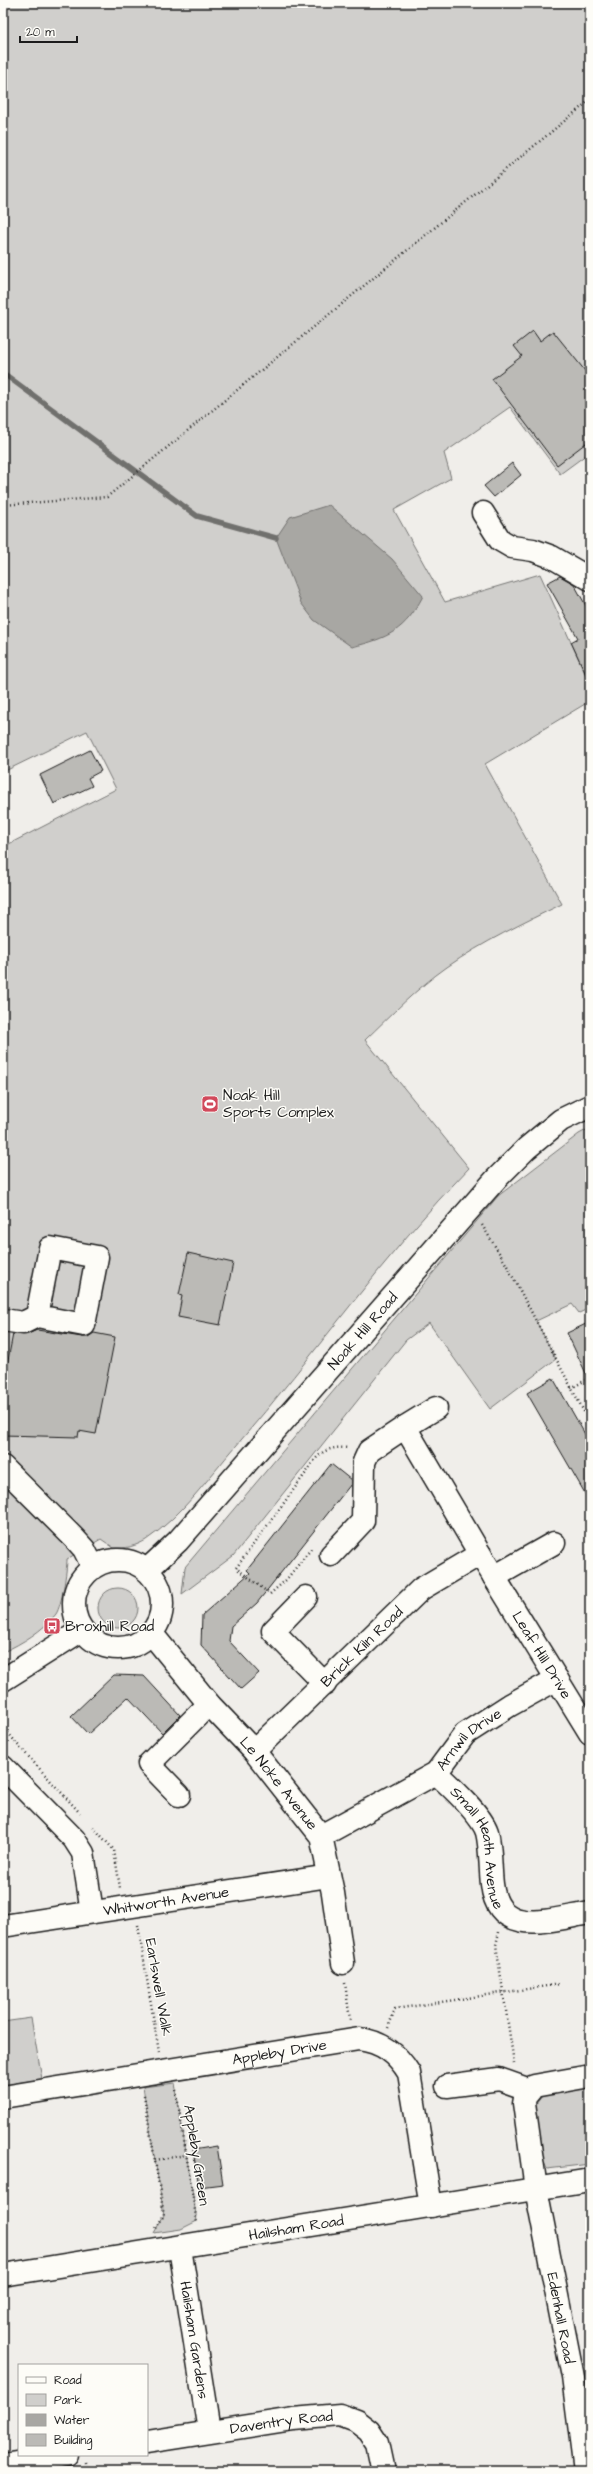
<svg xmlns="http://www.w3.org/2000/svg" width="593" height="2474" font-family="'Architects Daughter',sans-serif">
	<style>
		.green { fill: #d0cfcc; stroke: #767674 }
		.water { fill: #a8a7a3; stroke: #706f6d }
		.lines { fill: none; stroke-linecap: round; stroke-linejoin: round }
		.stream { stroke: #706f6d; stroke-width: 5.5 }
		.building { fill: #bbbab6; stroke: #1c1c1c }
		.minor-casing { stroke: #1c1c1c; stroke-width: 25 }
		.path { stroke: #1c1c1c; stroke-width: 2.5; stroke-dasharray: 1 3; stroke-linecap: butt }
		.minor { stroke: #fdfcf7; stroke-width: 22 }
		.labels { text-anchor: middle; stroke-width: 3; stroke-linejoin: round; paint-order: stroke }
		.poi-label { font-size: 15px; fill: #1c1c1c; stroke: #fdfcf7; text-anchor: start }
		.street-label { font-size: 15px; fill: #1c1c1c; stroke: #fdfcf7 }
	</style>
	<rect width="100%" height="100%" fill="#f0eeea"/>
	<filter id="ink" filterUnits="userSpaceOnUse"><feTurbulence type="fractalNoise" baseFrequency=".025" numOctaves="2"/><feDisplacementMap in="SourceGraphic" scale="8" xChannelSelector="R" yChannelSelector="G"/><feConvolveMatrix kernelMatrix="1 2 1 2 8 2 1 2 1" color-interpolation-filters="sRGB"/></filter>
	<g filter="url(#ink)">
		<path class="green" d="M3,3H590V452L560,474L510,407L444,453L451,478L394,510L445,602L540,574L590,684V701L485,764L562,904C523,923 483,942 447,967C417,988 391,1015 365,1040L469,1168C385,1254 315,1355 236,1446C208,1478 182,1516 146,1540C136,1546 125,1549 114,1548L101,1539L67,1559C67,1570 62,1605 56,1614C44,1630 21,1644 3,1652V847L116,789L87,731L3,772Z
			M590,1128V1308L579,1313L572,1304L536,1321L556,1359L490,1409L429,1323L406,1340L233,1556L182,1594L185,1567L498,1196L579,1134Z
			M98 1608a20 20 0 1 1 40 0a20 20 0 1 1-40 0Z
			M31,2018L42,2079L3,2085V2022Z
			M175,2083L197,2221L181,2229L154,2233L164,2215L143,2087Z
			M590,2084V2164L547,2169L539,2151L535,2105L547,2090Z"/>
		<path class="water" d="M329,505L392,559L423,596C405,631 388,638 352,647L314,620L301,603L276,538L290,517Z"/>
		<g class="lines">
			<path class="stream" d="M3,373L197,516L276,538"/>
		</g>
		<path class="building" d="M533,331L540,341L553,331L590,377V440L557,465L492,379L522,356L514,346Z
			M512,463L521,475L494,497L484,486Z
			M560,576L574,584L590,613V683L571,642L578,638L547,583Z
			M90,750L101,771L88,778L92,786L54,804L40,775Z
			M188,1253L233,1263L220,1325L178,1317L182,1296L179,1295Z
			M590,1322V1382L567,1333Z
			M37,1330L82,1337H88L94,1333L115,1337L96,1434L79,1431L78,1437L3,1435V1386L13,1334H28Z
			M553,1378L590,1443V1502L527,1393Z
			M331,1464L351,1480V1484L257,1603L231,1626L229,1641L259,1673L241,1689L201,1645L202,1615L250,1573L247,1570Z
			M114,1675L144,1676L180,1715L162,1733L128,1697L88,1734L71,1716Z
			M217,2146L223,2184L199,2187L193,2150Z"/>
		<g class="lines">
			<g class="minor-casing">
				<g id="minor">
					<path d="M483,513L500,540L512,547L533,550L552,557L590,579"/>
					<path d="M3,1320L23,1323L37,1316L84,1325L97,1257L50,1248L37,1316"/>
					<path d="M405,1427L436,1408"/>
					<path d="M3,1467L75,1539L84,1549L93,1567"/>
					<path id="s1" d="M331,1555L363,1521L364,1462L369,1451L405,1427L480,1554L590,1733"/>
					<circle cx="118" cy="1604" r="44"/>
					<path id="s2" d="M147,1570L178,1541L496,1179L527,1148L561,1120L590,1106"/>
					<path d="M494,1577L554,1543"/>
					<path d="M306,1597L273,1631L325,1684"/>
					<path id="s3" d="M152,1634L209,1704L254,1751L321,1836L333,1893L343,1963"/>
					<path d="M3,1680L82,1630"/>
					<path id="s4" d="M254,1751L421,1589L480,1554"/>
					<path d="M3,1767L74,1839L83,1853L92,1912"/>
					<path id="s5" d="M436,1773C450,1786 481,1814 487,1832C491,1848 490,1867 492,1884C498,1939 552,1919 590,1913"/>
					<path d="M179,1795L149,1764L209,1704"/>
					<path id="s6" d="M321,1836L436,1773L465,1734L510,1705L557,1679"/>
					<path id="s7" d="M3,1926L329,1876"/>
					<path d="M447,2086L499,2079L530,2090"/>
					<path id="s8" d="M3,2097L359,2039C382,2042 397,2053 409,2073L431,2206"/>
					<path id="s9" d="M180,2248L209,2431"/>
					<path id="s10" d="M3,2275L590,2180"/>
					<path id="s11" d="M147,2442L293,2419L340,2415L356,2421L369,2431L377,2443L383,2471"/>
					<path d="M3,2465L67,2455"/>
					<path d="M585,2471L573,2377L536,2189L524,2103L525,2097L534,2086L590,2076"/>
				</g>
			</g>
			<path class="path" d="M3,505L107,497L590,100
				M482,1225L506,1264L590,1423
				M571,1388L590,1378
				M311,1549L286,1580L270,1594L236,1568L308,1470C318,1452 328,1446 349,1448
				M3,1718V1726L17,1744L80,1813
				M93,1827L114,1850L120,1888
				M138,1925L159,2052
				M499,1932L496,1945L514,2063
				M345,1983L350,2020
				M388,2028L395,2009L560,1984
				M176,2090L197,2223
				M144,2095L164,2215L155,2230
				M155,2160L186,2155
				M86,2462L87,2471"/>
			<use href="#minor" class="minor"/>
		</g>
	</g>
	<defs>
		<g id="stadium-square" transform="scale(0.9)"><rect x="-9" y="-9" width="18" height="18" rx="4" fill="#d1495b" stroke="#fdfcf7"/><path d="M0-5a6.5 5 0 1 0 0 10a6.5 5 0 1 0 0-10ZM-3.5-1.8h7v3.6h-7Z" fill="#fff"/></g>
		<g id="bus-square" transform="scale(0.9)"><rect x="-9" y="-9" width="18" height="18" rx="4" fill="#d1495b" stroke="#fdfcf7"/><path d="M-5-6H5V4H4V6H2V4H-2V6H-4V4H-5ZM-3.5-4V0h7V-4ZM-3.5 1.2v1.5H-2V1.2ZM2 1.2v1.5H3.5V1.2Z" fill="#fff"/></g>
	</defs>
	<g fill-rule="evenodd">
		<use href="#stadium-square" x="210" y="1104"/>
		<use href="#bus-square" x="52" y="1626"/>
	</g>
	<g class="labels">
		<g class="poi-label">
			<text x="223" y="1100">Noak Hill<tspan x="223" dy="17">Sports Complex</tspan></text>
			<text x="65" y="1631">Broxhill Road</text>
		</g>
		<g class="street-label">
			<text dy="5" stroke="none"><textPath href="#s2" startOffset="322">Noak Hill Road</textPath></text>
			<text dy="5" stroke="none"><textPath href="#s4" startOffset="150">Brick Kiln Road</textPath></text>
			<text dy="5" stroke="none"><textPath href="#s1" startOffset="427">Leaf Hill Drive</textPath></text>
			<text dy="5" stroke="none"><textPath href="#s6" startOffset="179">Arnwil Drive</textPath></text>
			<text dy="5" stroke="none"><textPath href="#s3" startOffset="196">Le Noke Avenue</textPath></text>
			<text dy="5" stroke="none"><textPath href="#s5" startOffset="90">Small Heath Avenue</textPath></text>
			<text dy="5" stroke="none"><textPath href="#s7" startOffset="165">Whitworth Avenue</textPath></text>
			<text transform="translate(159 1987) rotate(80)" y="5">Earlswell Walk</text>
			<text dy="5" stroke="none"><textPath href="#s8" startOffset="280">Appleby Drive</textPath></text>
			<text transform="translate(197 2155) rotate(81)" y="5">Appleby Green</text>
			<text dy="5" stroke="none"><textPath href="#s10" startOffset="297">Hailsham Road</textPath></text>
			<text transform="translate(561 2318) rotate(79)" y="5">Edenhall Road</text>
			<text dy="5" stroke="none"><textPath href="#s9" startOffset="93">Hailsham Gardens</textPath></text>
			<text dy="5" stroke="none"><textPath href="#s11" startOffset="136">Daventry Road</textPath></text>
		</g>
	</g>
	<rect width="593" height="2474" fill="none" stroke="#fdfcf7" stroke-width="16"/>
	<rect x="8" y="8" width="577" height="2458" fill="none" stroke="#1c1c1c" stroke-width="1.5" filter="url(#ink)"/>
	<rect x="18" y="2364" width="130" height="92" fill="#fdfcf7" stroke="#a3a29f"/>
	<rect x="26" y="2377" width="20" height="6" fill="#fdfcf7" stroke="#a3a29f"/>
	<text x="54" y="2384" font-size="12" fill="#1c1c1c">Road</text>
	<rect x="26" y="2394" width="20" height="12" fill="#d0cfcc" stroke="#a3a29f"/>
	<text x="54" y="2404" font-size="12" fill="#1c1c1c">Park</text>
	<rect x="26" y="2414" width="20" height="12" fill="#a8a7a3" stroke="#a3a29f"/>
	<text x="54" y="2424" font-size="12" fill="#1c1c1c">Water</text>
	<rect x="26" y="2434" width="20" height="12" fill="#bbbab6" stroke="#a3a29f"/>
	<text x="54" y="2444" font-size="12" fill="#1c1c1c">Building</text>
	<path d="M20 36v6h57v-6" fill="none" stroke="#1c1c1c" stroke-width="2"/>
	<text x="26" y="36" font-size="12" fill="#1c1c1c" stroke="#fdfcf7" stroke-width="3" paint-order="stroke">20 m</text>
</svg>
